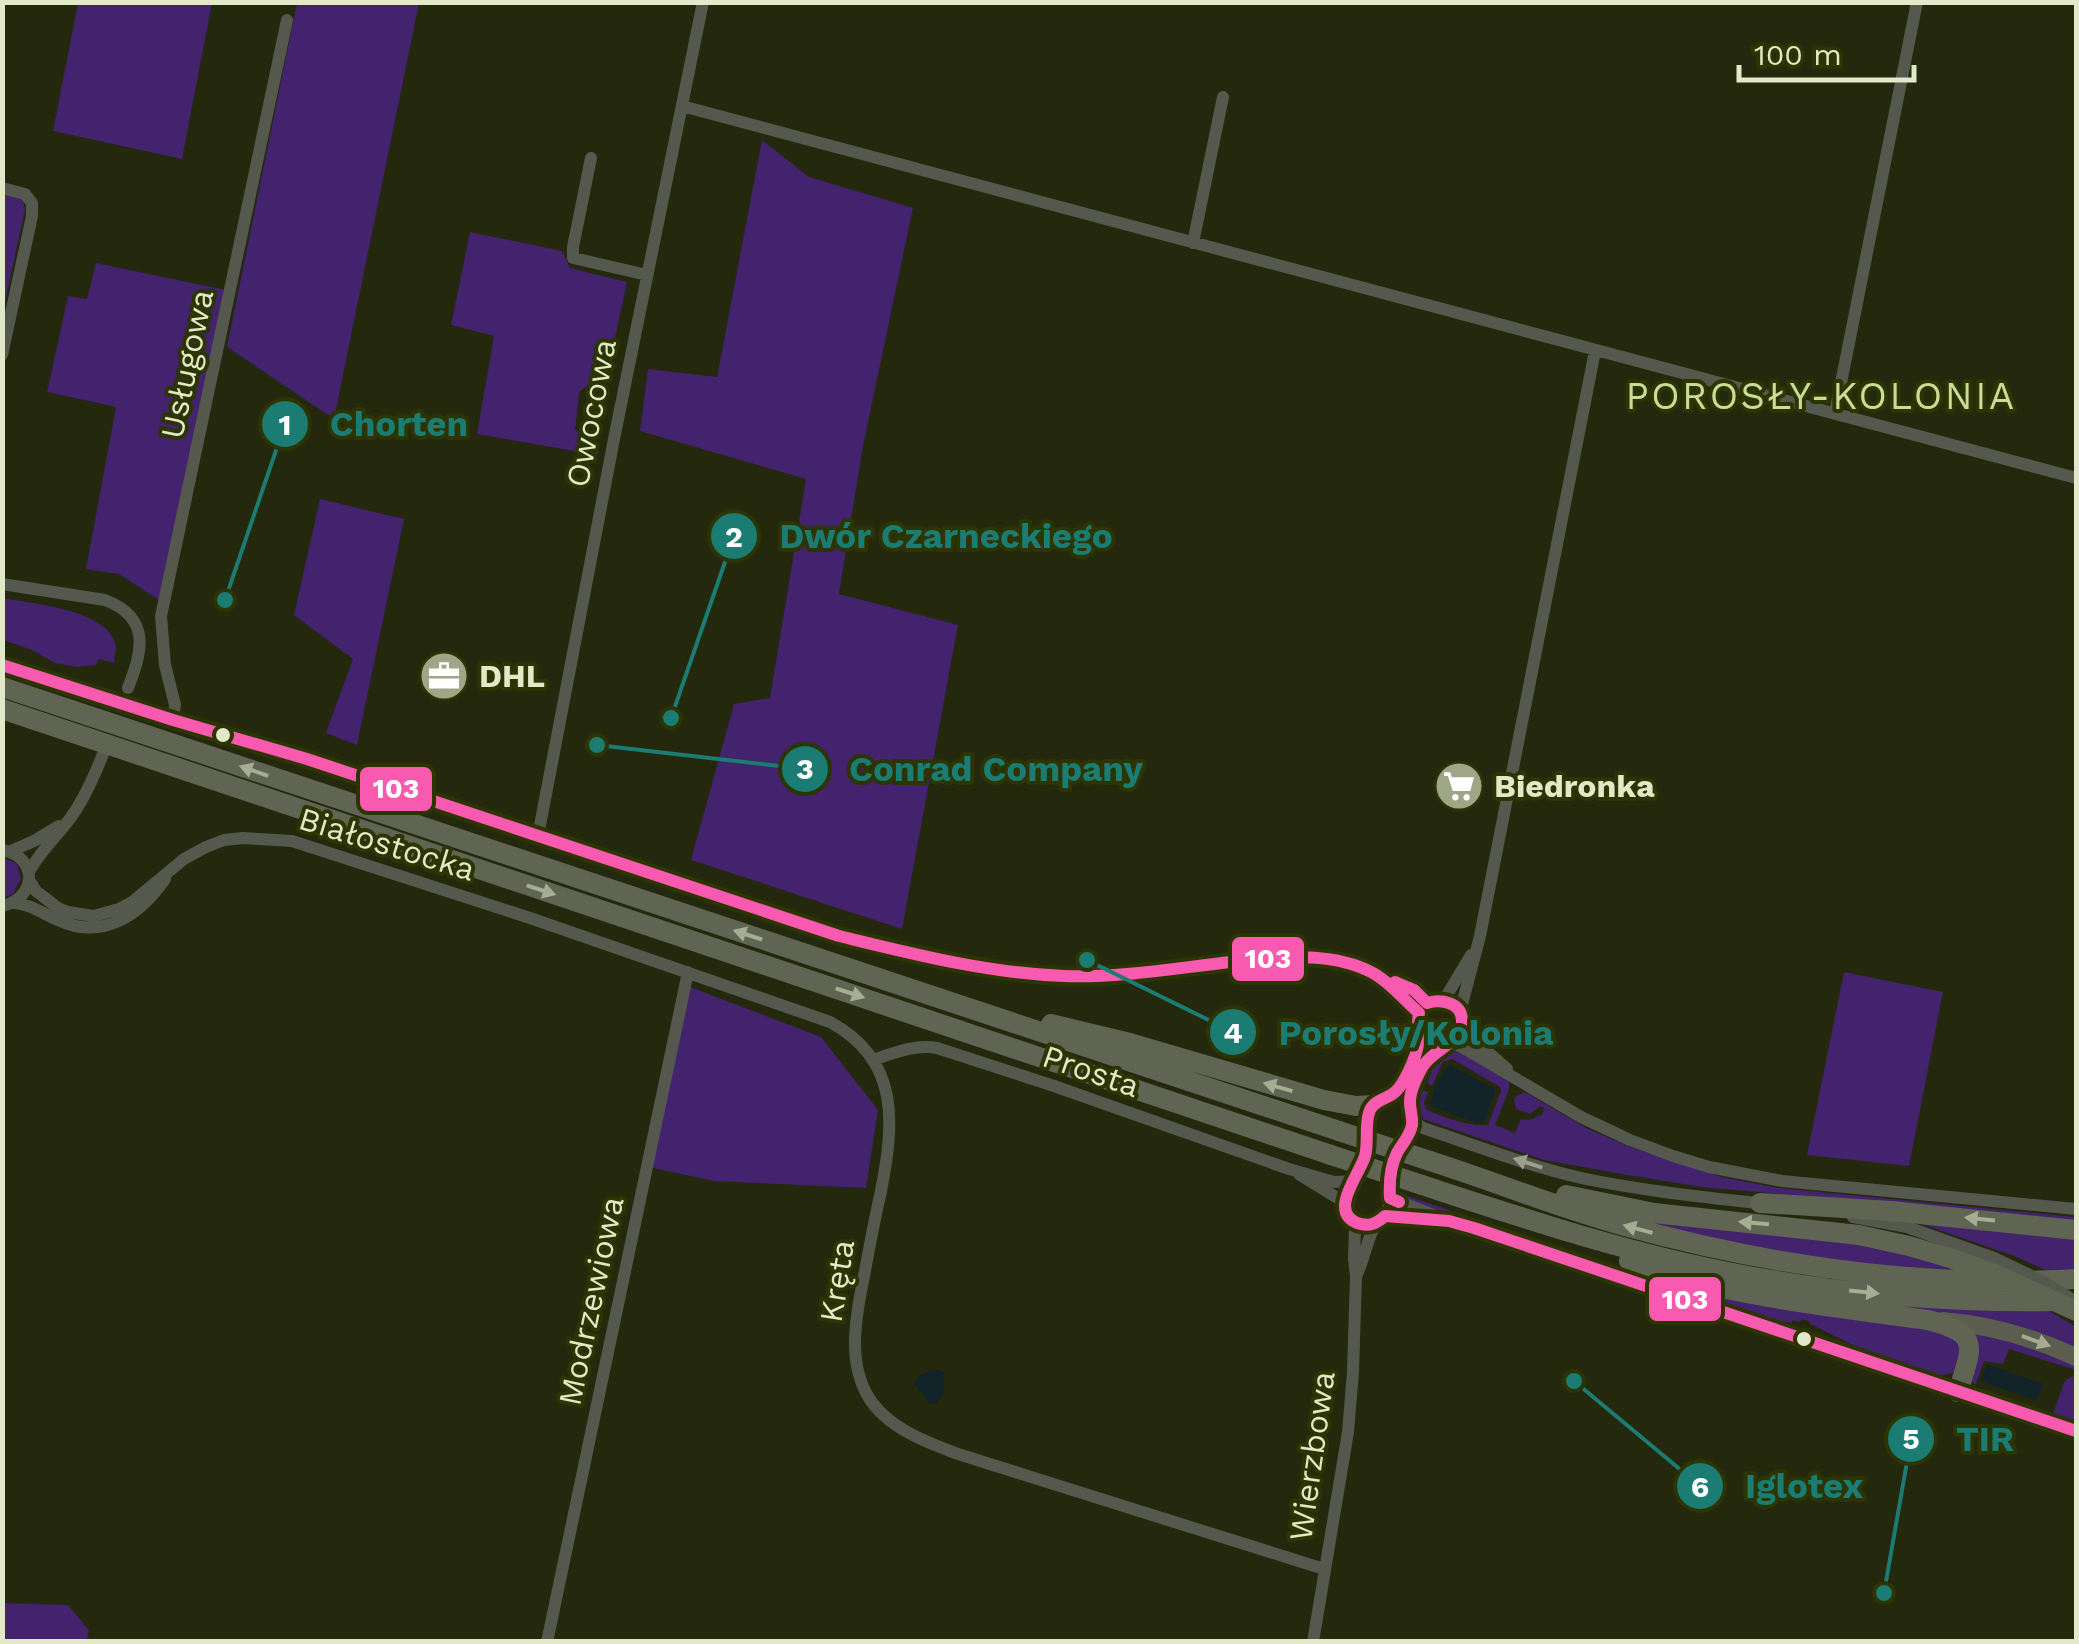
<svg xmlns="http://www.w3.org/2000/svg" width="2079" height="1644" font-family="'Work Sans',sans-serif">
	<style>
		.green { fill: #43226e }
		.water { fill: #12232a }
		.lines { fill: none; stroke-linecap: round; stroke-linejoin: round }
		.minor { stroke: #55584c; stroke-width: 12 }
		.major { stroke: #5b5e4e; stroke-width: 18 }
		.highway { stroke: #606452; stroke-width: 20 }
		.minor-bridge { stroke: #55584c; stroke-width: 12 }
		.highway-bridge { stroke: #606452; stroke-width: 20 }
		.bus-1-casing { stroke: #2c3401; stroke-width: 20 }
		.bus-1 { stroke: #f75aaf; stroke-width: 12 }
		.oneway { fill: #a7ad93 }
		.oneway2 { fill: #9ba08a }
		.oneway3 { fill: #a5aa91 }
		.bus-dot { fill: #e1e9c8; stroke: #2c3401; stroke-width: 4 }
		.labels { text-anchor: middle; stroke-width: 8; stroke-linejoin: round; paint-order: stroke }
		.street-label { font-size: 32px; fill: #e1e9c8; stroke: #2c3401 }
		.poi-label { font-size: 32px; font-weight: bold; fill: #e1e9c8; stroke: #2c3401; text-anchor: start }
		.quarter-label { font-size: 38px; letter-spacing: 2.5px; fill: #cddb99; stroke: #2c3401 }
		.leader { fill: none; stroke: #1a7c72; stroke-width: 4 }
		.callout-dot { fill: #1a7c72; stroke: #2c3401; stroke-width: 4 }
		.mark-label { font-size: 30px; text-anchor: middle; font-weight: bold; fill: #fff }
		.callout-label { font-size: 35px; text-anchor: middle; font-weight: bold; fill: #1a7c72; stroke: #2c3401; stroke-width: 8; stroke-linejoin: round; paint-order: stroke }
		.line-badge { stroke: #2c3401; stroke-width: 4 }
		.badge-label { font-size: 28px; text-anchor: middle; font-weight: bold; fill: #fff }
	</style>
	<rect width="100%" height="100%" fill="#24280d"/>
	<path class="green" d="M78,3H212L182,159L53,131Z
		M297,3H419L334,419L227,347Z
		M762,140L809,177L913,208L863,446L839,594L958,625L902,929L691,860L734,704L770,698L806,479L640,431L648,369L717,377Z
		M3,194L22,198L25,209L3,312Z
		M470,232L562,251L570,268L627,282L608,371L579,392L575,430L599,444L598,455L477,434L494,336L451,325Z
		M96,263L226,290L159,600L119,574L86,569L116,407L47,392L68,296L87,299Z
		M320,499L404,519L357,745L326,733L353,659L294,615Z
		M3,598C32,604 111,609 116,647C116,648 114,663 114,663L99,659L96,665L77,667L55,663L32,650L3,640Z
		M2,857L17,864L21,879L13,894L3,898Z
		M1844,972L1943,992L1909,1166L1807,1155Z
		M690,987L821,1037L878,1110L866,1188L714,1181L648,1167Z
		M1453,1052L1464,1053L1509,1082V1089L1495,1125L1515,1133L1521,1119C1530,1121 1536,1118 1543,1113L1544,1108L1540,1106L1530,1114L1516,1109L1514,1100L1516,1096L1525,1092L1588,1129L1633,1148L1721,1177L1779,1188L2076,1217V1223L1970,1211L1702,1187L1627,1175L1544,1160L1423,1119L1415,1108V1097L1423,1090L1428,1092L1424,1102L1426,1109C1444,1118 1467,1126 1488,1125L1501,1091L1500,1087L1452,1059L1443,1062L1432,1086L1427,1083L1431,1073V1064L1439,1055Z
		M1401,1194L1652,1278L1946,1330L1962,1345L1954,1372C1936,1380 1922,1372 1904,1366V1363L1855,1346L1810,1324L1809,1321L1801,1319L1800,1322L1793,1320L1792,1323L1763,1319L1407,1200Z
		M1621,1214L1875,1246L1958,1271C1844,1266 1729,1248 1621,1214Z
		M1913,1221L2076,1236V1269L2045,1270L2017,1257Z
		M1711,1276L2046,1309L2076,1327V1349Z
		M1971,1331L2012,1340L2076,1366V1370L2009,1349L2003,1364L1984,1361L1975,1386L1971,1378Z
		M2076,1375V1425L2058,1418L2053,1414L2064,1382L2067,1379Z
		M3,1603L68,1605L89,1630L87,1641H3Z"/>
	<path class="water" d="M1451,1065L1496,1090L1484,1122L1478,1123L1430,1106C1432,1093 1440,1071 1451,1065Z
		M1987,1364L2043,1384L2037,1401L1981,1381Z
		M937,1370L944,1373V1394L935,1404H930L914,1383L915,1379L929,1371Z"/>
	<g class="lines">
		<path class="minor" d="M682,106L2076,478
			M591,158L573,247V258L647,275
			M2,188L25,194L32,203V216L2,355
			M1193,243L1223,97
			M1835,413L1917,2
			M2,584L105,600C152,618 142,652 128,688
			M2,665L173,720L307,759L839,936C923,957 1012,979 1099,976L1294,956L1319,959L1359,968L1414,990L1427,1003
			M173,720L175,705L165,665L161,616L287,20
			M538,836L614,439L703,2
			M2,850C38,856 38,898 2,906
			M11,851L34,841L59,826
			M29,872C39,853 55,838 69,820C84,800 94,777 103,754
			M29,880L36,891L58,908L68,912L94,916L119,909L132,902L184,859L206,847L224,840L243,838L292,841L530,918L830,1022C902,1061 894,1126 880,1196C873,1226 868,1256 862,1286C855,1322 848,1364 869,1398C888,1428 926,1442 958,1454L1324,1569
			M14,903C31,904 43,914 58,920C103,941 140,915 165,879
			M1381,979L1419,1013
			M1444,1000L1471,955
			M1460,1012L1480,936L1595,351
			M1461,1028L1507,1069
			M1418,1030C1430,1049 1445,1041 1462,1047L1581,1117L1630,1140L1673,1156L1709,1167L1782,1181L2076,1209
			M1442,1045L1424,1065L1414,1088L1410,1109L1412,1127L1391,1166L1388,1211L1376,1224H1358L1346,1212L1345,1200L1365,1157L1369,1115L1373,1105L1396,1092L1408,1072L1418,1046L1417,1022L1419,1013L1424,1006L1432,1001H1448L1460,1012L1461,1028L1450,1042
			M873,1060C894,1053 915,1044 937,1048L1054,1086L1289,1169L1334,1182L1354,1181
			M1413,1121L1423,1128C1477,1146 1531,1167 1586,1179C1645,1191 1704,1197 1764,1204
			M1300,1175L1339,1199L1345,1206
			M1390,1198L1449,1221L2076,1431
			M1385,1216L1431,1220
			M1853,1217L1907,1227L1994,1258
			M1356,1276C1365,1259 1366,1240 1376,1224
			M547,1642L688,972
			M1313,1642L1348,1432L1353,1372L1356,1276L1354,1259L1355,1228L1352,1221"/>
		<path class="major" d="M1943,1321C1989,1325 2035,1338 2076,1357"/>
		<path class="highway" d="M2,687L1339,1131
			M2,709L1331,1155
			M1051,1024L1130,1043L1324,1100L1356,1106L1373,1105
			M1430,1161C1496,1182 1559,1208 1625,1226C1771,1266 1925,1288 2076,1279
			M1422,1185C1526,1219 1630,1254 1738,1274C1842,1294 1950,1303 2056,1301
			M1566,1195L1654,1213L1859,1235L1909,1246L1953,1259
			M1760,1203L1891,1211L2076,1230
			M1629,1261C1724,1296 1828,1306 1928,1320C1982,1334 1972,1346 1958,1392"/>
		<path class="minor-bridge" d="M1994,1258L2048,1284L2076,1302"/>
		<path class="highway-bridge" d="M1339,1131L1430,1161
			M1331,1155L1422,1185
			M1953,1259L1999,1276L2076,1311"/>
		<g class="bus-1-casing">
			<path id="bus-1" d="M2,665L173,720L307,759L839,936C913,954 987,973 1064,976C1119,978 1176,968 1231,962C1278,958 1329,950 1373,973C1391,983 1404,1000 1419,1013C1417,1024 1419,1033 1418,1044C1417,1055 1404,1085 1395,1092C1388,1099 1375,1099 1370,1110C1364,1123 1369,1142 1365,1156C1360,1174 1328,1211 1357,1223C1369,1227 1376,1224 1385,1216L1449,1221L1474,1228L2076,1431
				M1395,982L1414,990L1427,1003C1441,999 1462,1002 1462,1021C1463,1041 1433,1050 1423,1066C1417,1077 1410,1090 1410,1102C1410,1110 1413,1118 1412,1125C1410,1136 1402,1144 1397,1153C1390,1167 1389,1182 1390,1198L1399,1202"/>
		</g>
		<use href="#bus-1" class="bus-1"/>
	</g>
	<defs><path id="oneway-solid" d="M-6-.8H1V-3.2L6.5 0L1 3.2V.8H-6Z" transform="scale(2.5)"/></defs>
	<g class="oneway">
		<use href="#oneway-solid" transform="translate(254 771) rotate(-161)"/>
		<use href="#oneway-solid" transform="translate(541 890) rotate(18)"/>
		<use href="#oneway-solid" transform="translate(748 935) rotate(-162)"/>
		<use href="#oneway-solid" transform="translate(850 993) rotate(18)"/>
		<use href="#oneway-solid" transform="translate(1278 1087) rotate(-164)"/>
		<use href="#oneway-solid" transform="translate(1980 1219) rotate(-174)"/>
		<use href="#oneway-solid" transform="translate(1754 1223) rotate(-175)"/>
		<use href="#oneway-solid" transform="translate(1638 1229) rotate(-165)"/>
		<use href="#oneway-solid" transform="translate(1864 1292) rotate(6)"/>
	</g>
	<use class="oneway2" href="#oneway-solid" transform="translate(1528 1163) rotate(-162)"/>
	<use class="oneway3" href="#oneway-solid" transform="translate(2036 1341) rotate(20)"/>
	<defs>
		<g id="office-disc" transform="scale(2.5)"><circle r="9.5" fill="#9fa587" stroke="#2c3401"/><path d="M-6-3h4V-5.5h4V-3h4V5H-6ZM-1-4.5V-3h2v-1.5ZM-6 0V1H6V0Z" fill="#fff"/></g>
		<g id="supermarket-disc" transform="scale(2.5)"><circle r="9.5" fill="#9fa587" stroke="#2c3401"/><path d="M-6-5.5h2.5l.6 2H6L4.5 2H-2.5L-4.4-4H-6ZM-1.5 3.2a1.3 1.3 0 1 0 .1 0ZM3 3.2a1.3 1.3 0 1 0 .1 0Z" fill="#fff"/></g>
	</defs>
	<g fill-rule="evenodd">
		<use href="#office-disc" x="444" y="676"/>
		<use href="#supermarket-disc" x="1459" y="786"/>
	</g>
	<g class="bus-dot">
		<circle cx="223" cy="735" r="9"/>
		<circle cx="1804" cy="1339" r="9"/>
	</g>
	<g class="labels">
		<g class="street-label">
			<text transform="translate(187 364) rotate(-78)" y="11">Usługowa</text>
			<text transform="translate(591 413) rotate(-79)" y="11">Owocowa</text>
			<text transform="translate(387 844) rotate(17)" y="11">Białostocka</text>
			<text transform="translate(1091 1071) rotate(19)" y="11">Prosta</text>
			<text transform="translate(837 1281) rotate(-81)" y="11">Kręta</text>
			<text transform="translate(591 1301) rotate(-78)" y="11">Modrzewiowa</text>
			<text transform="translate(1312 1456) rotate(-82)" y="11">Wierzbowa</text>
		</g>
		<g class="poi-label">
			<text x="479" y="687">DHL</text>
			<text x="1494" y="797">Biedronka</text>
		</g>
		<g class="quarter-label">
			<text x="1821" y="409">POROSŁY-KOLONIA</text>
		</g>
	</g>
	<path class="leader" d="M225 600L285 424M671 718L734 536M597 745L805 769M1087 960L1233 1032M1884 1593L1911 1439M1574 1381L1700 1486"/>
	<g class="callout-dot">
		<circle cx="225" cy="600" r="10"/>
		<circle cx="671" cy="718" r="10"/>
		<circle cx="597" cy="745" r="10"/>
		<circle cx="1087" cy="960" r="10"/>
		<circle cx="1884" cy="1593" r="10"/>
		<circle cx="1574" cy="1381" r="10"/>
		<circle cx="285" cy="424" r="25"/>
		<circle cx="734" cy="536" r="25"/>
		<circle cx="805" cy="769" r="25"/>
		<circle cx="1233" cy="1032" r="25"/>
		<circle cx="1911" cy="1439" r="25"/>
		<circle cx="1700" cy="1486" r="25"/>
	</g>
	<g class="mark-label">
		<text x="285" y="435">1</text>
		<text x="734" y="547">2</text>
		<text x="805" y="779">3</text>
		<text x="1233" y="1043">4</text>
		<text x="1911" y="1449">5</text>
		<text x="1700" y="1497">6</text>
	</g>
	<g class="callout-label">
		<text x="399" y="436">Chorten</text>
		<text x="946" y="548">Dwór Czarneckiego</text>
		<text x="996" y="781">Conrad Company</text>
		<text x="1416" y="1045">Porosły/Kolonia</text>
		<text x="1985" y="1451">TIR</text>
		<text x="1804" y="1498">Iglotex</text>
	</g>
	<g class="line-badge">
		<rect x="358" y="765" width="76" height="48" rx="10" fill="#f75aaf"/>
		<rect x="1230" y="935" width="76" height="48" rx="10" fill="#f75aaf"/>
		<rect x="1647" y="1275" width="76" height="48" rx="10" fill="#f75aaf"/>
	</g>
	<g class="badge-label">
		<text x="396" y="798">103</text>
		<text x="1268" y="968">103</text>
		<text x="1685" y="1309">103</text>
	</g>
	<rect width="2079" height="1644" fill="none" stroke="#e1e9c8" stroke-width="10"/>
	<path d="M1739 65v15h175v-15" fill="none" stroke="#e1e9c8" stroke-width="5"/>
	<text x="1754" y="65" font-size="30" fill="#e1e9c8" stroke="#2c3401" stroke-width="8" paint-order="stroke">100 m</text>
</svg>
